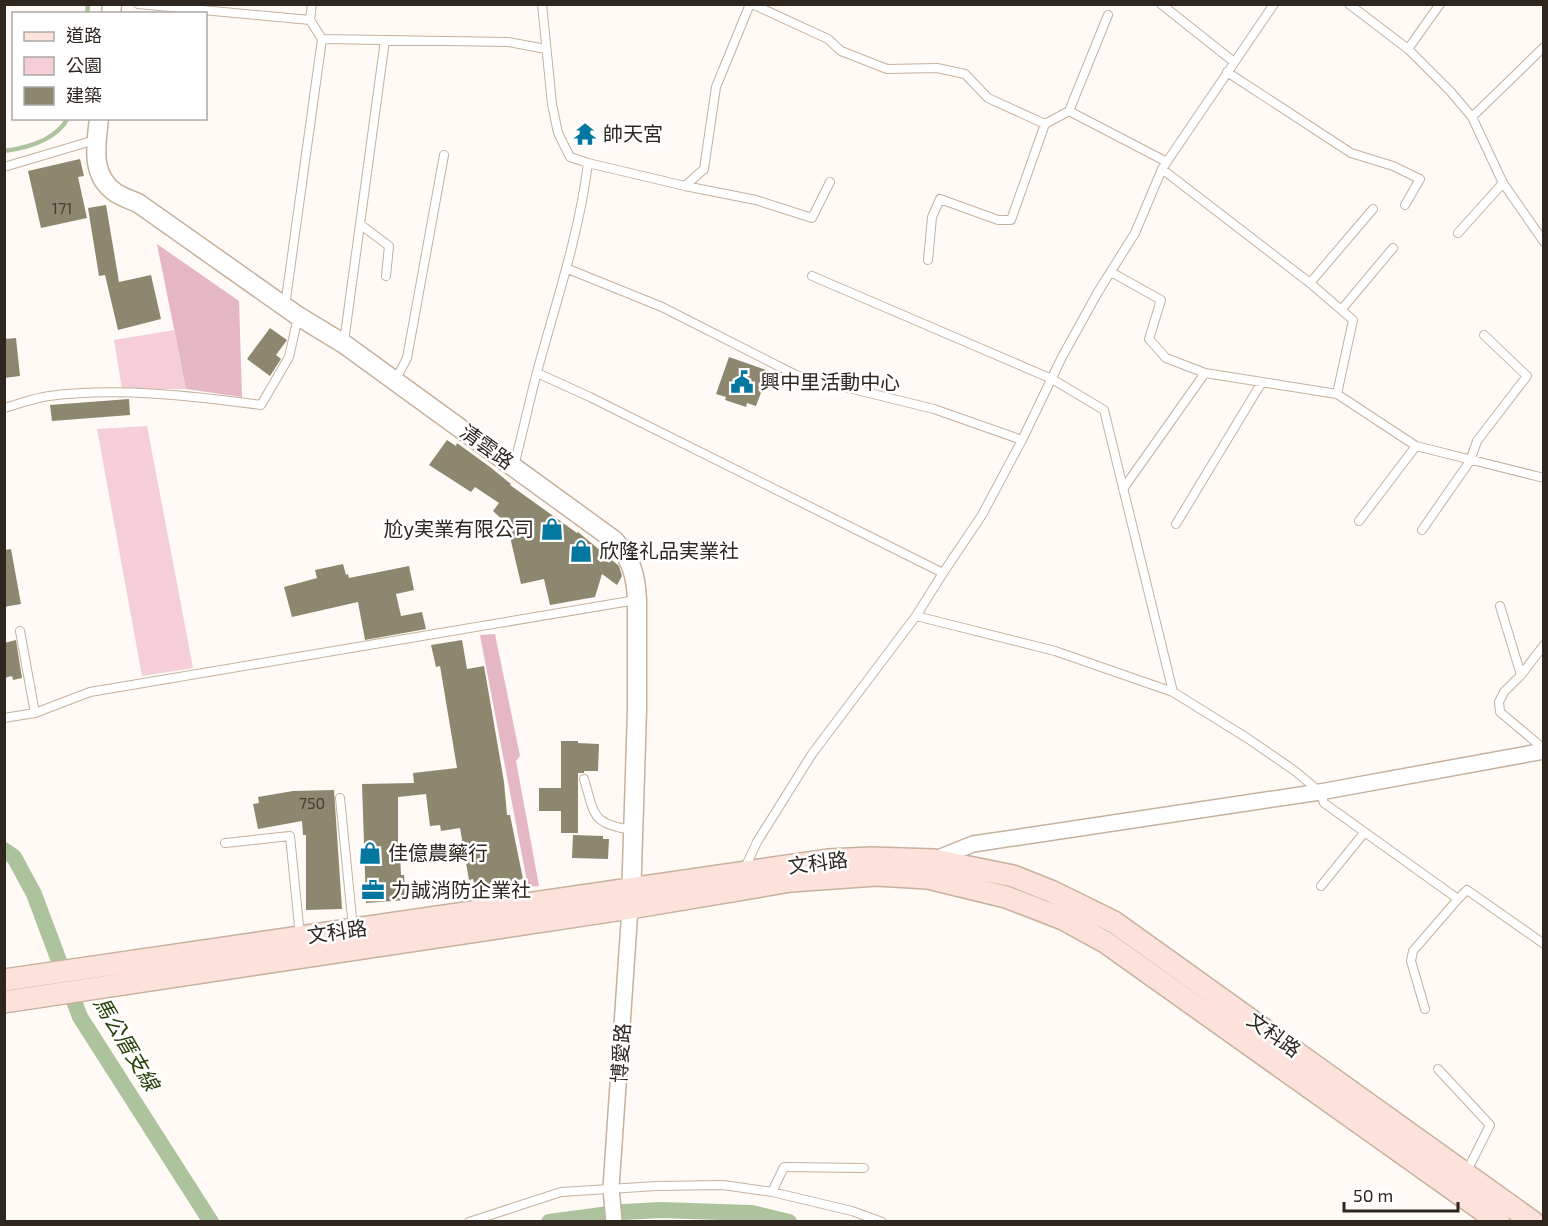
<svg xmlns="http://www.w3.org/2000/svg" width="1548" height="1226" font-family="'Exo 2','Noto Sans TC',sans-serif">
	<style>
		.green { fill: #f5ced8 }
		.forest { fill: #e5b6c3 }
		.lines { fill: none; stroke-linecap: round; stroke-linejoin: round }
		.stream { stroke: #adc39e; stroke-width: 4.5 }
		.canal { stroke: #adc39e; stroke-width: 16 }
		.building { fill: #8c876e }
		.service-casing { stroke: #c6b19c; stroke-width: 10 }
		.minor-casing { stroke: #c6b19c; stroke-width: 18 }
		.tertiary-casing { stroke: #c6b19c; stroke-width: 21 }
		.secondary-casing { stroke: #c6b19c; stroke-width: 24 }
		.service { stroke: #fff; stroke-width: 8 }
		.minor { stroke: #fff; stroke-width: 15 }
		.tertiary { stroke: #fff; stroke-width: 18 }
		.secondary { stroke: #fde1db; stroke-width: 21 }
		.labels { text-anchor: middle; stroke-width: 5; stroke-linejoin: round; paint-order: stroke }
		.number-label { font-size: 16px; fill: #463f33 }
		.poi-label { font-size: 20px; fill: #2f271f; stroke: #fff; text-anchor: start }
		.street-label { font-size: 20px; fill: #2f271f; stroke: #fff }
		.water-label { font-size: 21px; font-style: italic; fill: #27410a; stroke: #fff }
	</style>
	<rect width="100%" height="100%" fill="#fffaf6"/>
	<path class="green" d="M174,330L186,389H122L114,340Z
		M147,426L193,668L142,676L97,429Z"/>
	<path class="forest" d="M157,244L239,301L242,397L186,389Z
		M495,634L520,756L516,761L539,886L528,887L480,635Z"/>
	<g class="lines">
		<path class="stream" d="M87,14L88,4
			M4,151C27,148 56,140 68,118"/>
		<path class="canal" d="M4,850L14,857L34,894L80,1017L211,1222
			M549,1222L624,1212L660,1210L752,1213L789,1222"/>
	</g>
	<path class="building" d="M80,159L84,176L78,177L87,218L41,228L28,171Z
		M106,205L119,282L151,275L161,319L118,330L105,275L99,276L88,208Z
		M270,328L287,340L276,355L281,359L270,376L247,359Z
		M16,338L20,376L4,378V339Z
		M729,357L769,371L756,406L747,403L746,407L725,400L726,397L716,394Z
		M129,399L130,415L52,421L50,405Z
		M447,440L456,446L457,443L490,467L511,484L510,485L577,533L578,532L619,566L622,576L617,585L602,574L595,597L550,605L544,579L521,584L507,524L493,511L499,503L475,487L471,492L429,465Z
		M11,549L21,604L4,607V550Z
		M343,564L346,575L348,574L349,578L409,566L414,590L396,594L401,616L422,612L426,629L365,640L358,602L292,617L284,587L317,578L315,570Z
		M16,640L22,678L13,680L12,676L4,678V643Z
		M462,640L467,669L484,666L504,782L507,815H510L523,879L475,888L473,879L469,880L460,828L441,831L440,825L430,826L426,794L398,797V855H400L401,875H404L406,900L366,903L362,784L414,783L413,773L457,768L440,666L436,667L431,645Z
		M561,741H578V743L599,744L598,771H584V773H578V833H561V811H539V788H561Z
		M334,790L342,909L306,910V835H303L302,821L258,829L253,804L259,803L258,797L293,791Z
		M573,835L603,836V839H609L608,859L572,858Z"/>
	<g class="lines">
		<g class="service-casing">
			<path id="service" d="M138,4L310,20
				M752,4L828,39L841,51L887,69L937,68L965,74L988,98L1045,124L1069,111L1167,162
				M1161,4L1234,62
				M1349,4L1408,49L1450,91L1472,117L1503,183L1544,242
				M322,39L508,42L546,49
				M1408,49L1440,4
				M1227,72L1351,153L1393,166L1420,179L1405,205
				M1069,111L1108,15
				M1472,117L1544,47
				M588,163L685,186L756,200L812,218L830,182
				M4,167L95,140
				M1162,169L1310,283L1353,320L1337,394L1416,446L1544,478
				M685,186L704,169L716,87L750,4
				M361,225L389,246L386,276
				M1458,233L1503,183
				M928,260L932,217L940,199L998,220H1011L1045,124
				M568,269L662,307L796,375L934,409L1022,440
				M1111,272L1161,300L1149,339L1166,358L1205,373L1337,394
				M812,276L1052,379L1104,410L1173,692
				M1310,283L1373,209
				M285,306L322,39L310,20L312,4
				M1342,309L1393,248
				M344,342L385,40
				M537,373L590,397L943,573
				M395,381L407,358L444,155
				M4,408C19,404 34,398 49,396C117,387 194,396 261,405L289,357L298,317
				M514,466C522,435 529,403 537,372C556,302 579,235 588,163L570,157L558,133L552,104L542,4
				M1123,489L1205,373
				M1359,521L1416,446
				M1176,524L1262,382
				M1422,530L1470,461L1477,441L1527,376L1484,335
				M1500,606L1521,675
				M916,616L1055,651L1173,692L1247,738L1295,771L1320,792L1324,803L1458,899L1467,890L1544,944
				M20,631L35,713
				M1544,645L1521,675L1504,692L1499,702L1500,712L1544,749
				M4,718L35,713L90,692L636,600
				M584,779C595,815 591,824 632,830
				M340,798L353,928
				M225,843L290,836L300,936
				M744,870L757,842L812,754L916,616L943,573L982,515L1022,440L1062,357L1098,292L1135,233L1162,169L1274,4
				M1321,886L1364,833
				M1425,1009L1411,961L1413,951L1458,899
				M1438,1069L1490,1125L1467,1171
				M772,1192L784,1167L864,1168
				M469,1222L561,1192L657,1186L723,1185L772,1192L852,1211L882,1222"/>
		</g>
		<g class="minor-casing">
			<path id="minor" d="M933,860L973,844L1320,792L1544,751
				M614,1222L611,1188L630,908"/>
		</g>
		<g class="tertiary-casing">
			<path id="tertiary" d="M111,14L112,4
				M99,118C96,145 90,176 116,193C122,197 131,200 138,203L298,316L344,344L614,540C631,558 636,575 637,600V710L631,901"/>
		</g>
		<g class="secondary-casing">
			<path id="secondary" d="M4,980L828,860L871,858L934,860L1013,876L1053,892L1114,922L1533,1222
				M4,1002L630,908L791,881L876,875L928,878L1006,897L1063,919L1105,942L1499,1222"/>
		</g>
		<use href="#service" class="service"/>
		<use href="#minor" class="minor"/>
		<use href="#tertiary" class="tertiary"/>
		<use href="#secondary" class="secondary"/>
	</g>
	<defs>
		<g id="temple-bare" transform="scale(1.8)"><path d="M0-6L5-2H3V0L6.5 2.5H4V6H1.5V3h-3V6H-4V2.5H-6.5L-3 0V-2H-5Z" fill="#0477a1" stroke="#fff" stroke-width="2.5" paint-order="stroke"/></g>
		<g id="civic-bare" transform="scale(1.8)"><path d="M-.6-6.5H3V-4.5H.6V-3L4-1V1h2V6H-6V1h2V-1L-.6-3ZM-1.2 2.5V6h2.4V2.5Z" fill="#0477a1" stroke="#fff" stroke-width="2.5" paint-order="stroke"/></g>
		<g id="shop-bare" transform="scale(1.8)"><path d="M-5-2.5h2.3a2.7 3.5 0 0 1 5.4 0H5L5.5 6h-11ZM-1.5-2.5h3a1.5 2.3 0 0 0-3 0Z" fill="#0477a1" stroke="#fff" stroke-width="2.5" paint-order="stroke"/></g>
		<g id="office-bare" transform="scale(1.8)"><path d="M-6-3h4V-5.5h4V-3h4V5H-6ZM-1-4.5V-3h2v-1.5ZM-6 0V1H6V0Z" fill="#0477a1" stroke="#fff" stroke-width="2.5" paint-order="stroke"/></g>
	</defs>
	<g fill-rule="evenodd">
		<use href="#temple-bare" x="585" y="134"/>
		<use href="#civic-bare" x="742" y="382"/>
		<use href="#shop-bare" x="552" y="529"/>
		<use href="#shop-bare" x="581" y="551"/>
		<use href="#shop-bare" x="370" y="853"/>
		<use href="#office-bare" x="373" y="890"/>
	</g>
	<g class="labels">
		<g class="number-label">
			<text x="62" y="214">171</text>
			<text x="312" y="809">750</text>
		</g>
		<g class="poi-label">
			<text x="603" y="141">帥天宮</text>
			<text x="760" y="389">興中里活動中心</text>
			<text x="534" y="536" text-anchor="end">尬y実業有限公司</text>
			<text x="599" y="558">欣隆礼品実業社</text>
			<text x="388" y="860">佳億農藥行</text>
			<text x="391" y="897">力誠消防企業社</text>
		</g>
		<g class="street-label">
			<text transform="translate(487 447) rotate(36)" y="7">清雲路</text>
			<text transform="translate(818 863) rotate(-7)" y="7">文科路</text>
			<text transform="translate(337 932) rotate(-8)" y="7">文科路</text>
			<text transform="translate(1274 1035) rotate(36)" y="7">文科路</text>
			<text transform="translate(621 1053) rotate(-86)" y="7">博愛路</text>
		</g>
		<g class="water-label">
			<text transform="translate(126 1044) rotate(59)" y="7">馬公厝支線</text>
		</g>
	</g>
	<rect width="1548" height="1226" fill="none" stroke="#2f271f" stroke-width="12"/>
	<rect x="12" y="12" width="195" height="108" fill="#ffffff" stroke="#aca9a5" stroke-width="1.5"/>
	<rect x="24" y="32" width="30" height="9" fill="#fde1db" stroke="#aca9a5" stroke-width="1.5"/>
	<text x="66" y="42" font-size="18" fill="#2f271f">道路</text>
	<rect x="24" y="57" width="30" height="18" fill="#f5ced8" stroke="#aca9a5" stroke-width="1.5"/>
	<text x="66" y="72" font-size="18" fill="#2f271f">公園</text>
	<rect x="24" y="87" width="30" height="18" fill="#8c876e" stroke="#aca9a5" stroke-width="1.5"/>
	<text x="66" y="102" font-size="18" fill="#2f271f">建築</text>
	<path d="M1344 1202v9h114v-9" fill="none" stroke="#2f271f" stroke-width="3"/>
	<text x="1353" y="1202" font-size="18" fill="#2f271f" stroke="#ffffff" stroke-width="4.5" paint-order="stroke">50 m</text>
</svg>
